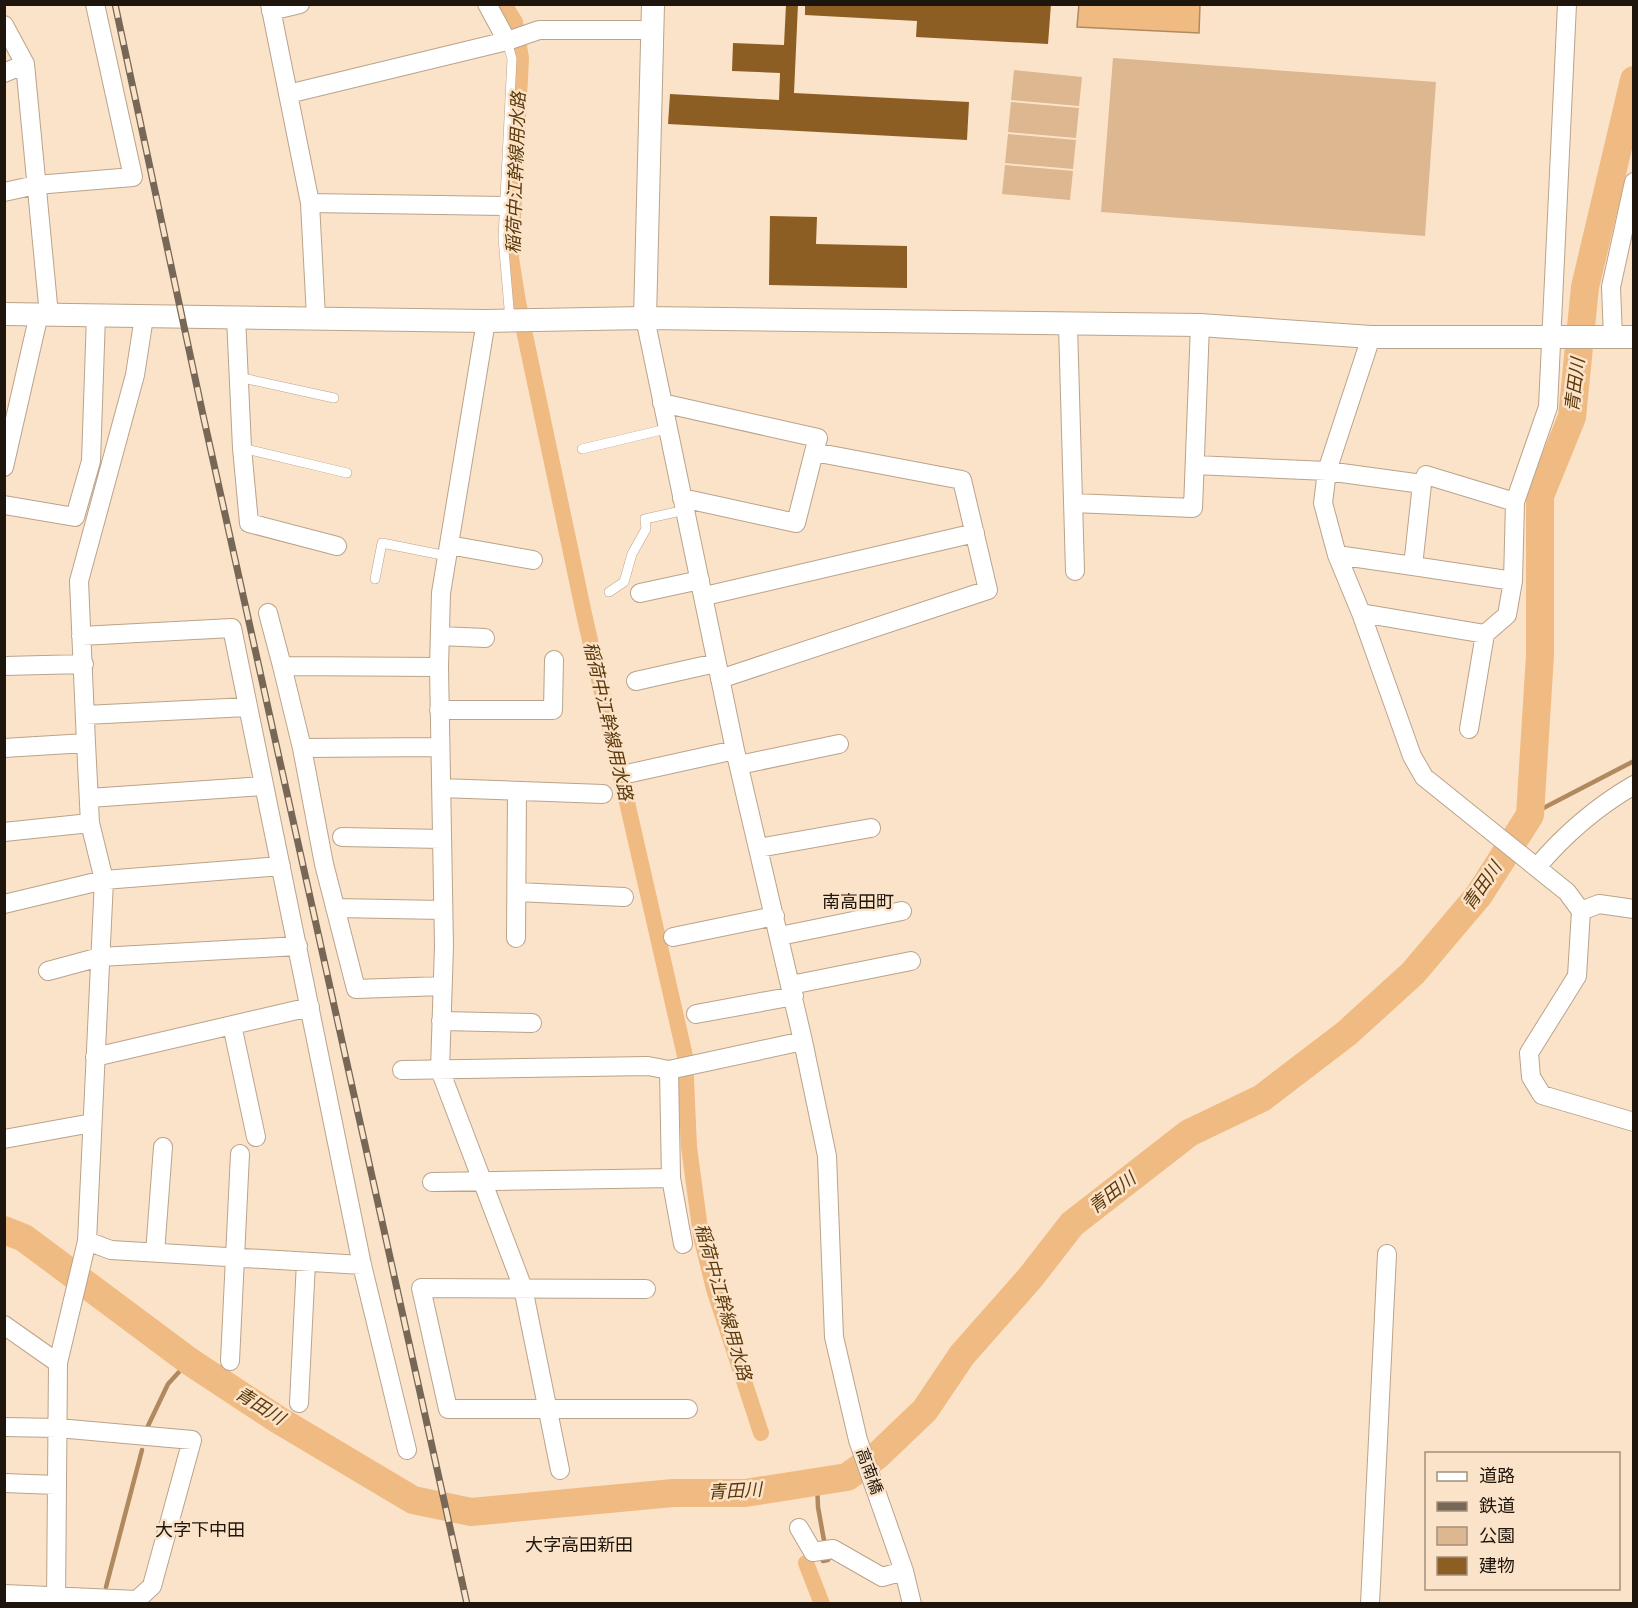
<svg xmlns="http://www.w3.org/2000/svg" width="1638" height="1608" font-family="'Roboto Condensed','Noto Sans JP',sans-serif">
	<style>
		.green { fill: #dcb78f }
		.water { fill: #f0bb82; stroke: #b1895f; stroke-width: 1.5 }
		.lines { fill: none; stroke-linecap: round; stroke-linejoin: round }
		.stream { stroke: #b1895f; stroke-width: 4.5 }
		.canal { stroke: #f0bb82; stroke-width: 16 }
		.river { stroke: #f0bb82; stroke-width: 28 }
		.building { fill: #8d5e23 }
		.service-casing { stroke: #baa38b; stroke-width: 10 }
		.minor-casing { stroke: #baa38b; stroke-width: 20 }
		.tertiary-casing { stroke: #baa38b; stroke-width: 24 }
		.service { stroke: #fff; stroke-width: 9 }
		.minor { stroke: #fff; stroke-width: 18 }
		.tertiary { stroke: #fff; stroke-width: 22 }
		.rail-casing { stroke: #766757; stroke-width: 7 }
		.rail { stroke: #fbe3c9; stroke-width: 4.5; stroke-dasharray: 14; stroke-linecap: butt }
		.labels { text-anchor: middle; stroke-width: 5; stroke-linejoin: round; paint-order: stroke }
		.street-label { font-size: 16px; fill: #1e150c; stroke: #fbe3c9 }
		.water-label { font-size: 18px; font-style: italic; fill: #5a3809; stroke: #fbe3c9 }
		.neighbourhood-label { font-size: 18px; fill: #1e150c; stroke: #fbe3c9 }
	</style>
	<rect width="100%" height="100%" fill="#fbe3c9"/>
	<path class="green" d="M1113,58L1436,82L1425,236L1101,212Z
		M1014,70L1082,77L1079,106L1011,100Z
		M1011,102L1079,108L1076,138L1008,132Z
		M1008,134L1076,140L1073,169L1005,163Z
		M1005,165L1073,171L1070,200L1002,194Z"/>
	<path class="water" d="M1079,4L1200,5L1199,33L1077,27Z"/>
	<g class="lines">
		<path class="stream" d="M1530,815L1634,761
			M146,1430L168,1384L189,1361
			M817,1482L818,1507L825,1546
			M823,1561L828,1560L827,1554
			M806,1563H811
			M106,1587L142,1450"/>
		<path class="canal" d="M504,4L515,22L521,58L511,258L518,302L584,614L685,1056L689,1147L701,1236L714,1289L761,1433
			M806,1563L822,1604"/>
		<path class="river" d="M4,1230L24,1238L189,1361L277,1419L413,1500L471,1512L673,1493H745L847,1477L878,1455L925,1410L962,1355L1030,1278L1072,1224L1189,1133L1262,1098L1347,1033L1413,973L1479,895L1530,815L1540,655V496L1572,417L1585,287L1634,80"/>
	</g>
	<path class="building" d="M786,4H798L794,93L969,102L967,140L668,124L670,94L779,100L780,73L732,71L733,43L784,45Z
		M805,4H1051L1048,44L916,37L917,21L805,15Z
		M770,216L817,217L816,244L907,246V288L769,285Z"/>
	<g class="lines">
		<g class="service-casing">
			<path id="service" d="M507,41L512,59L503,238L510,320
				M238,377L334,398
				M242,448L347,473
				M582,449L666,429
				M375,579L382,543L447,556
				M609,592L624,582L632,554L646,529L645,519L685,510"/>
		</g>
		<g class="minor-casing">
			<path id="minor" d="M270,4L310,203L316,317
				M487,4L507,41
				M271,11L300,4
				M4,25L25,64L49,315
				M4,73L25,64
				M288,94L507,41L539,30H652
				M4,192L36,185L133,177L95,4
				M310,203L504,206
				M236,317L242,448L249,523L337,546
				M645,318L735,750L803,1041L669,1070
				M486,321L441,593L439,667L444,946L440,1070L523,1288L560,1470
				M1068,325L1075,571
				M1371,337L1327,471L1323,503L1337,555L1361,613L1412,756L1424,777L1567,892L1581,911L1577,976L1529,1053L1531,1077L1542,1095L1634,1122
				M1613,337L1611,287L1634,182
				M662,403L818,438L814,452
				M1195,465L1327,471L1422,484L1413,566L1337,555
				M4,467L39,314
				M682,498L796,523L814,452L962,480L988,590L720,679
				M1515,502L1548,407L1567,4
				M1073,503L1193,508L1200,325
				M4,505L75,517L91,461L96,316
				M449,545L533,560
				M1413,566L1513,581L1515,502L1426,475L1422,484
				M640,593L700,580
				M705,596L975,533
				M268,613L282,666L439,667
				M1361,613L1485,634L1507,615L1513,581
				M81,636L232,628L362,1265L407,1450
				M440,636L485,638
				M4,666L84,664
				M282,666L302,748L439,747
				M636,681L716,663
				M439,710H553L554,660
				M85,715L248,707
				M1469,729L1485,634
				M4,748L86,743L79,581L135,375L144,317
				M302,748L324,864L356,989L442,986
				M739,765L839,744
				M631,773L735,750
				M441,788L603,794
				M89,798L262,786
				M4,832L90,823L86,743
				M342,837L442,839
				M759,848L871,828
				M1537,867C1564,835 1598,806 1634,785
				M517,892L624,897
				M4,904L104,880L281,866
				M335,908L443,910
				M1581,911L1599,904L1634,909
				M780,936L902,911
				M673,937L775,916
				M516,938L517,791
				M48,971L100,957L298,946
				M791,985L911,961
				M696,1014L794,996
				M441,1021L532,1023
				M232,1025L256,1137
				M803,1041L827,1156L834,1337L858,1440L904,1571L912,1604
				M95,1057L310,1007
				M402,1070L648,1066L669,1070L671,1178L432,1182
				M4,1139L92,1123
				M671,1178L683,1244
				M87,1241L111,1250L362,1265
				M155,1253L163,1147
				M646,1289L421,1288L448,1409H688
				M4,1325L58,1363
				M230,1361L240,1154
				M299,1403L306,1262
				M4,1427L58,1428L192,1440L152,1586L137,1600L4,1594
				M4,1483L56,1485
				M799,1528L813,1552L833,1549L882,1577L904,1571
				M56,1604L58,1363L87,1241L104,880L90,823
				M1370,1604L1387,1254"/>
		</g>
		<g class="tertiary-casing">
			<path id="tertiary" d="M4,314L486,321L645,318L1200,325L1371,337H1634
				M645,318L653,4"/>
		</g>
		<use href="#service" class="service"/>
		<use href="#minor" class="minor"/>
		<use href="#tertiary" class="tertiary"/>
		<g class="rail-casing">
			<path id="rail" d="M115,4L203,415L467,1604"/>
		</g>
		<use href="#rail" class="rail"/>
	</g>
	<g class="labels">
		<g class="street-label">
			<text transform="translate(870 1471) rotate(70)" y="6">高南橋</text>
		</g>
		<g class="water-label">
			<text transform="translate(516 173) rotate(-88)" y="6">稲荷中江幹線用水路</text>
			<text transform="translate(1575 385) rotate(-83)" y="6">青田川</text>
			<text transform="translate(608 721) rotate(77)" y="6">稲荷中江幹線用水路</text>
			<text transform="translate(1482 886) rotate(-55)" y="6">青田川</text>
			<text transform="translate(1112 1193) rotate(-38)" y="6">青田川</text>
			<text transform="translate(723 1302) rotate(74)" y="6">稲荷中江幹線用水路</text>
			<text transform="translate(260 1406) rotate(32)" y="6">青田川</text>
			<text transform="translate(735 1491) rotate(-3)" y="6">青田川</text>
		</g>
		<g class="neighbourhood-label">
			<text x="858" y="908">南高田町</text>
			<text x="200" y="1536">大字下中田</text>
			<text x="579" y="1551">大字高田新田</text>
		</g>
	</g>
	<rect width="1638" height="1608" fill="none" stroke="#1e150c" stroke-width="12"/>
	<rect x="1425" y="1452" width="195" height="138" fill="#fbe3c9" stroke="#a3917d" stroke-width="1.5"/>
	<rect x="1437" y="1472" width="30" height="9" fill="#ffffff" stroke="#a3917d" stroke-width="1.5"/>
	<text x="1479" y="1482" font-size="18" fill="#1e150c">道路</text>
	<rect x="1437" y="1502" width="30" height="9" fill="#766757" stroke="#a3917d" stroke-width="1.5"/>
	<text x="1479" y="1512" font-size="18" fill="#1e150c">鉄道</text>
	<rect x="1437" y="1527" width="30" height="18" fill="#dcb78f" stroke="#a3917d" stroke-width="1.5"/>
	<text x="1479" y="1542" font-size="18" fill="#1e150c">公園</text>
	<rect x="1437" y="1557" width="30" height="18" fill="#8d5e23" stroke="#a3917d" stroke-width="1.5"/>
	<text x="1479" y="1572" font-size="18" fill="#1e150c">建物</text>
</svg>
